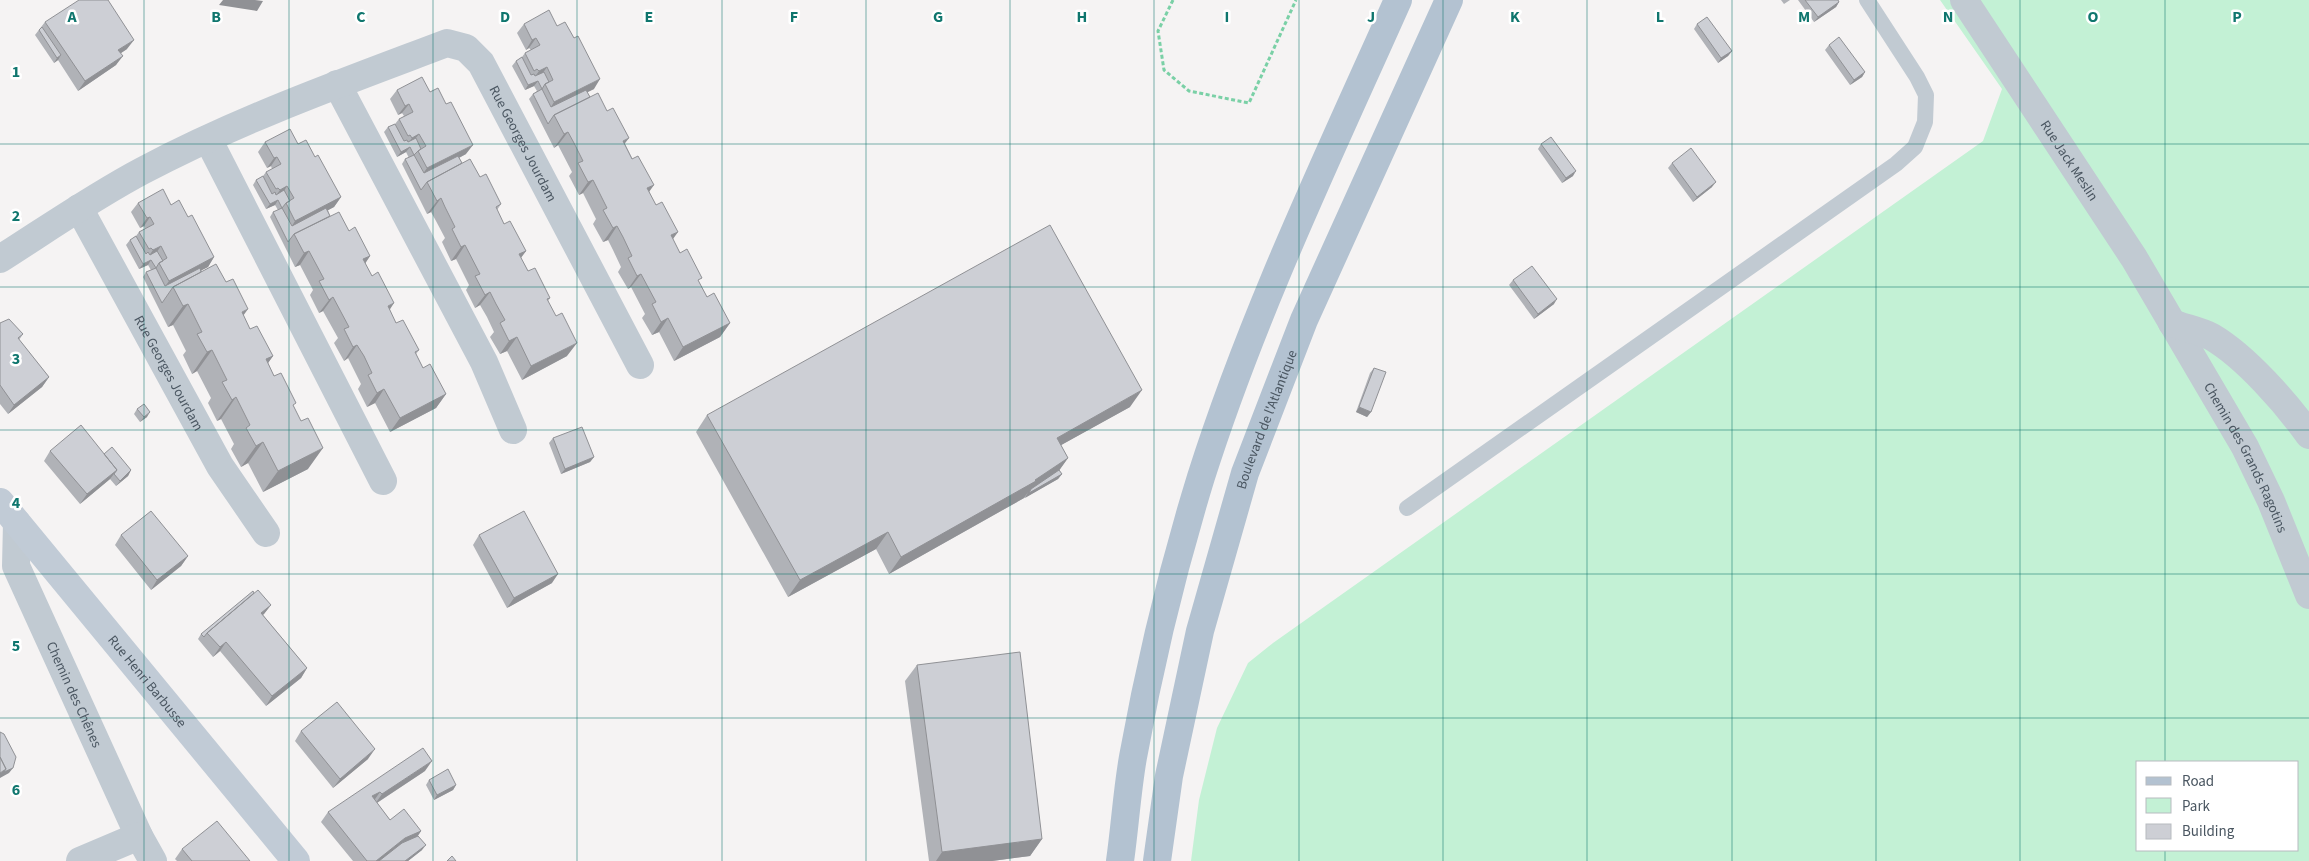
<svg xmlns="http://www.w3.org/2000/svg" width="2309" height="861" font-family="'Source Sans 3',sans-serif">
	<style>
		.green { fill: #c3f1d5; fill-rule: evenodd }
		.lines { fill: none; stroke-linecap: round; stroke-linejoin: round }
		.path { stroke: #7ad0a6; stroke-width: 3; stroke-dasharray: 4 2.5; stroke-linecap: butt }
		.lane { stroke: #c1cad2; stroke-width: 16 }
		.street { stroke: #c1cad2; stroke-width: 28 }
		.secondary { stroke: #c1cbd6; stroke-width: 28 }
		.primary { stroke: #b3c2d1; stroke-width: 28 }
		.wall { fill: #b0b2b7 }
		.shaded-wall { fill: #909195 }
		.building { fill: #cdcfd5; stroke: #909195 }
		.grid { fill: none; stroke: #0f766e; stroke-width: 1; stroke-opacity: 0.55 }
		.labels { text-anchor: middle; stroke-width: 5; stroke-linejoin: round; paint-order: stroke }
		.street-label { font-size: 14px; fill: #4a5661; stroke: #fff }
		.grid-label { font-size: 16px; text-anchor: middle; font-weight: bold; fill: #0f766e; stroke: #fff; stroke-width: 5; stroke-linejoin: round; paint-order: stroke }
	</style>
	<rect width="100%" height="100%" fill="#f5f3f3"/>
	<path class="green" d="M1940,0H2309V861H1191L1199,800L1217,728L1248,663L1273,643L1983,141L2002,89ZM2138,762H2298V850H2138Z"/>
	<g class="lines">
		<path class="path" d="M1173,0L1158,31L1164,70L1189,91L1249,103L1296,0"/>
		<path class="lane" d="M1407,508L1896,164L1915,147L1925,122L1926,95L1917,77L1867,0"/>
		<g class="street">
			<path id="s1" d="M1964,0L2134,258L2245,447L2271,501L2309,595"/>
			<path d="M337,84L484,362L513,430"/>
			<path d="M208,139L383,481"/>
			<path id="s2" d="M79,208L220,466L266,533"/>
			<path id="s3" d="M0,259C47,229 93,197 142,171C240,119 344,82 447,43L466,48L481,63L640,365"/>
			<path d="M2172,323C2185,328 2201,331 2212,337C2246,357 2287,404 2309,435"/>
			<path id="s4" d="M17,523L16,566L139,836L153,861"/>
			<path d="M80,861L139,836"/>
		</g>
		<path class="secondary" id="s5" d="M0,502L296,861"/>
		<g class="primary">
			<path d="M1120,861C1125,826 1127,791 1133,757C1150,663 1173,568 1201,477C1253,313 1328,157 1398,0"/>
			<path id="s6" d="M1157,861L1169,776L1200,631L1245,473L1304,320L1449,0"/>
		</g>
	</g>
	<path class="wall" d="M1781,0H1790L1784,4Z
		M1798,0H1838L1839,2L1836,7L1814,22Z
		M45,22L127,49L121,53L116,65L78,91L58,60L54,63L35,35Z
		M524,24L557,26L594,89L587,92L590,97L625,144L680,253L699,282L707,297L730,323L720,337L674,361L659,332L652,335L642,318L645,314L631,287L628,289L618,272L621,267L613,250L608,240L603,242L593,224L596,219L583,193L579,195L569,176L572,172L558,145L554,148L529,99L533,94L537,91L534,86L525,90L512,66L516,61L522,57L525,53L531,50L529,48L526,50L517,33Z
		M1697,24L1732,51L1728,56L1718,63L1694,29Z
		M1829,45L1865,72L1862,77L1850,85L1825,50Z
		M397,90L430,92L466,154L459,158L462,163L480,177L501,204L497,210L504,224L526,251L521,258L528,271L550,298L548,301L567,356L522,380L507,351L500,354L490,337L494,332L487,317L480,305L475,308L466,290L469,285L456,259L451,261L442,242L445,238L436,221L431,212L427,214L402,164L405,159L409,158L406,152L397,157L384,132L388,127L395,124L399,119L404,116L402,113L398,115L390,99Z
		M265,142L298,144L315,157L341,197L334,207L328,210L330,216L349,231L370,256L365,263L396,323L419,350L416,354L423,368L446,394L436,408L390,432L375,403L367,407L358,389L361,384L348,358L344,361L334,343L338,338L323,311L319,313L310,295L313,290L300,265L295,267L270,217L273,212L278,210L275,205L266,209L253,185L256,180L263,176L266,172L272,169L271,166L267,168L258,152Z
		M1541,144L1573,176L1562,183L1538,149Z
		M1672,163L1712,187L1693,202L1668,168Z
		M138,203L171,205L188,217L214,257L208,267L201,270L243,315L250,329L273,356L268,363L274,376L294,407L308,469L263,492L248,463L241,467L231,449L234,444L221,419L217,421L208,403L211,398L197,371L192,374L183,355L186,351L173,325L168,327L143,277L146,272L151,270L148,265L139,269L126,245L130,240L136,236L139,232L145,229L144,226L140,228L131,212Z
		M1513,280L1554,304L1534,319L1509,285Z
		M0,323L23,334L19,340L49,377L42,387L8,414L0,404Z
		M1374,368L1371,412L1367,417L1356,412L1370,373Z
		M1130,407L1061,445L1068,458L1059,470L1062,474L1058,479L889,574L876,549L788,597L696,432L707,415Z
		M137,409L147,417L140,422L134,414Z
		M553,438L594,457L590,462L561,474L549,443Z
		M50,451L104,454L131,470L128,476L116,486L110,479L80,504L44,461Z
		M121,535L188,556L181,566L151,590L115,545Z
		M479,535L552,583L507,608L473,545Z
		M254,593L271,605L263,615L307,668L301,678L266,706L220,651L213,657L198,639L201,634Z
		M917,665L1042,839L1030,856L992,861H929L905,681Z
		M301,731L368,759L333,788L295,741Z
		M425,771L377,803L390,820L421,831L418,836L422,850L408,861H353L321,822L328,812Z
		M429,780L456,785L453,790L434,800L426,785Z
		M182,849L250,861H177L175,859Z"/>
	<path class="shaded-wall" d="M223,0H255L263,1L257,11L219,5Z
		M1839,2L1836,7L1814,22L1818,17Z
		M536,38L529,48L526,50L532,40Z
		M134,40L127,49L112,59L118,50Z
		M1732,51L1728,56L1718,63L1721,58Z
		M61,55L58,60L54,63L57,58Z
		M123,56L116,65L78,91L85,81Z
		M547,67L540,77L532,81L539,71Z
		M1865,72L1862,77L1850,85L1854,80Z
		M600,79L594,89L548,112L554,102Z
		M538,81L534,86L525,90L528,85Z
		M409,104L402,113L398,115L405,106Z
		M568,132L558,145L554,148L564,134Z
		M419,134L412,143L405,147L412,138Z
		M629,138L619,151L623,141Z
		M473,145L466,154L420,178L427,168Z
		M410,147L406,152L397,157L401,152Z
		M277,157L271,166L267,168L274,158Z
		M1576,171L1573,176L1562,183L1566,178Z
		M593,180L583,193L579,195L588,182Z
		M1716,182L1712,187L1693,202L1697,197Z
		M654,185L644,199L647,188Z
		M287,186L281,196L273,200L280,190Z
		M341,197L334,207L289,231L295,221Z
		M441,198L431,212L427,214L437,201Z
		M278,200L275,205L266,209L270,204Z
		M150,217L144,226L140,228L147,218Z
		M617,226L608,240L603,242L613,228Z
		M678,232L668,246L671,235Z
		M465,245L456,259L451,261L461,247Z
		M161,246L154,256L146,260L153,250Z
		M309,251L300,265L295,267L304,253Z
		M526,251L516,264L519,254Z
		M370,256L361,270L363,259Z
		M214,257L208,267L162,291L169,281Z
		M151,260L148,265L139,269L143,264Z
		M641,274L631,287L628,289L637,276Z
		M490,292L480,305L475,308L485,295Z
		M333,297L323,311L319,313L329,300Z
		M1557,299L1554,304L1534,319L1538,314Z
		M394,303L385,317L388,306Z
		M188,304L173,325L168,327L183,306Z
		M248,309L233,330L242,312Z
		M668,318L659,332L652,335L661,322Z
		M730,323L720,337L674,361L683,347Z
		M517,337L507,351L500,354L509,341Z
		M577,343L567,356L522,380L531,366Z
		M357,345L348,358L344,361L353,347Z
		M212,350L197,371L192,374L207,352Z
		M273,356L258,377L266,359Z
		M49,377L42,387L8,414L14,405Z
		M384,389L375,403L367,407L377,393Z
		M1142,390L1130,407L1045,454L1057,438Z
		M446,394L436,408L390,432L400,418Z
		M236,397L221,419L217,421L232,400Z
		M1359,407L1371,412L1367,417L1356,412Z
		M150,412L147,417L140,422L144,417Z
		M263,442L248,463L241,467L256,446Z
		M323,448L308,469L263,492L278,471Z
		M594,457L590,462L561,474L565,469Z
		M1068,458L1056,475L1062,474L1058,479L1025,498L1028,492L1024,498L889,574L901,557L1035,480Z
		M117,470L110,479L80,504L87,494Z
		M131,470L128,476L116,486L120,481Z
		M888,532L876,549L788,597L800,580Z
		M188,556L181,566L151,590L157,580Z
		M558,574L552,583L507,608L514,598Z
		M271,605L264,614L254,622L261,613Z
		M226,642L220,651L213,657L220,647Z
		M307,668L301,678L266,706L272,696Z
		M375,749L368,759L333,788L340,779Z
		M432,761L425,771L375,804L382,794Z
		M13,768L9,773L0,778V773L6,769Z
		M456,785L453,790L434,800L437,795Z
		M380,792L373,802L372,796Z
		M421,831L414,841L382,861H376L405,838Z
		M1042,839L1030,856L992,861H936L942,852Z
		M426,845L422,850L408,861H405Z"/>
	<path class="building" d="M79,0H108L134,40L118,50L123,56L85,81L45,22Z
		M1805,0H1838L1839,2L1818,17Z
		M549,10L557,26L565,22L574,38L578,36L600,79L554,102L545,84L553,80L547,67L539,71L537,69L534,71L525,53L540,45L536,38L532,40L524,24Z
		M1707,17L1732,51L1721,58L1697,24Z
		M42,27L61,55L57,58L39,30Z
		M1839,37L1865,72L1854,80L1829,45Z
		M522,57L531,75L534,74L535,76L544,72L549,82L545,84L542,89L538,81L528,85L516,61Z
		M422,77L430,92L438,88L446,104L451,102L473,145L427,168L418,151L426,146L419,134L412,138L410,135L408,136L399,119L413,112L409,104L405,106L397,90Z
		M542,89L551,107L586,90L590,97L554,115L548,124L533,94Z
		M598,93L607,111L613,108L629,138L623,141L632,159L638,156L654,185L647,188L656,205L662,202L678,232L671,235L680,253L687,249L702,278L698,280L707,297L714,293L730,323L683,347L668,318L661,322L652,304L656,302L641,274L637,276L628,258L632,256L623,237L617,226L613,228L603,210L607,208L593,180L588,182L578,163L583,161L574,143L568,132L564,134L554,115Z
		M395,124L404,141L407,140L408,142L416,138L421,149L418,151L414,155L410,147L401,152L388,127Z
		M290,129L298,144L306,140L315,157L318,155L341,197L295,221L286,203L294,198L287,186L280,190L278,188L276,189L266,172L281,164L277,157L274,158L265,142Z
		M1551,137L1576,171L1566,178L1541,144Z
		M1691,148L1716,182L1697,197L1672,163Z
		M414,155L424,173L458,156L462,163L427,182L421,190L405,159Z
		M470,159L480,177L486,174L501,204L496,207L504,224L510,221L526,251L519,254L528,271L535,268L550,298L547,299L556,316L562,313L577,343L531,366L517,337L509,341L500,323L505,320L496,304L490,292L485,295L475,276L480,274L465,245L461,247L452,229L455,227L445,207L441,198L437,201L427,182Z
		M263,176L272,194L275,192L276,195L284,190L290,201L286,203L282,208L278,200L270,204L256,180Z
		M163,189L171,205L179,200L188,217L192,215L214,257L169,281L159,263L167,258L161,246L153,250L151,248L149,249L139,232L154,224L150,217L147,218L138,203Z
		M282,208L292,226L326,208L330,216L294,234L288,242L273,212Z
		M339,212L349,231L355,227L370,256L363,259L372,276L378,272L394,303L388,306L396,323L403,320L419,350L415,352L423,368L430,364L446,394L400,418L384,389L377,393L368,375L372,373L364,356L357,345L353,347L344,329L349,327L333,297L329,300L319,281L324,279L309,251L304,253L294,234Z
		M1050,225L1142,390L1057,438L1068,458L1035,480L1036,481L901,557L888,532L800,580L707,415Z
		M136,236L146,254L148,252L150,255L157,251L163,261L159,263L156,268L151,260L143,264L130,240Z
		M216,264L226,282L233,279L248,309L242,312L250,329L257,326L273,356L266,359L274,376L281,373L296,403L293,405L301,421L308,418L323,448L278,471L263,442L256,446L246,428L250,425L236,397L232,400L222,382L227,380L212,350L207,352L197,334L202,332L188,304L183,306L173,287Z
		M1532,266L1557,299L1538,314L1513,280Z
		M156,268L165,286L200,268L201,272L173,287L162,303L146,272Z
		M9,319L23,334L18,338L49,377L14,405L0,385V323Z
		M1374,368L1386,372L1371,412L1359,407Z
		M144,404L150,412L144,417L137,409Z
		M81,425L117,470L87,494L50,451Z
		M582,427L594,457L565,469L553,438Z
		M112,447L131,470L120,481L114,474L117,470L104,454Z
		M1059,470L1062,474L1029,493L1031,489Z
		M151,511L188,556L157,580L121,535Z
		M524,511L558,574L514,598L479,535Z
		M258,590L271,605L261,613L307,668L272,696L226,642L220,647L207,633Z
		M253,591L254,593L207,633L204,637L201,634Z
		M1020,652L1042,839L942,852L917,665Z
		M337,702L375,749L340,779L301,731Z
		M0,732L4,734L16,757L13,768L4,772L6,769L0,757Z
		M423,748L432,761L382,794L380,792L372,796L390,820L404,809L421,831L405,838L376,861H367L328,812Z
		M0,757L6,769L0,773Z
		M448,769L456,785L437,795L429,780Z
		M217,821L250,861H192L182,849Z
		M418,836L426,845L405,861H379L402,843Z
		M452,856L456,861H447Z"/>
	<path class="grid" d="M144,0V861M289,0V861M433,0V861M577,0V861M722,0V861M866,0V861M1010,0V861M1154,0V861M1299,0V861M1443,0V861M1587,0V861M1732,0V861M1876,0V861M2020,0V861M2165,0V762M0,144H2309M0,287H2309M0,430H2309M0,574H2309M0,718H2309M2165,850V861"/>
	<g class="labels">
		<g class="street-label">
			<text dy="5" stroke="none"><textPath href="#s3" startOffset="630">Rue Georges Jourdam</textPath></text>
			<text dy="5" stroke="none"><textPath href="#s1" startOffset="192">Rue Jack Meslin</textPath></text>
			<text dy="5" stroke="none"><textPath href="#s2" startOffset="188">Rue Georges Jourdam</textPath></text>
			<text dy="5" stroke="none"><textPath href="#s6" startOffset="456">Boulevard de l'Atlantique</textPath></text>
			<text dy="5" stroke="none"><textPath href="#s1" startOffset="538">Chemin des Grands Ragotins</textPath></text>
			<text dy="5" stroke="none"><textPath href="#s5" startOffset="232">Rue Henri Barbusse</textPath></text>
			<text dy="5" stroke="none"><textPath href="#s4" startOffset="184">Chemin des Chênes</textPath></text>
		</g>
	</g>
	<g class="grid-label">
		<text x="72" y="22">A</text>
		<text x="216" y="22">B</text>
		<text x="361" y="22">C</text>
		<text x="505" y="22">D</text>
		<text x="649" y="22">E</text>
		<text x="794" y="22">F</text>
		<text x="938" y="22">G</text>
		<text x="1082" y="22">H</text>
		<text x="1227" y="22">I</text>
		<text x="1371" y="22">J</text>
		<text x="1515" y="22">K</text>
		<text x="1660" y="22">L</text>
		<text x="1804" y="22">M</text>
		<text x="1948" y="22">N</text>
		<text x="2093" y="22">O</text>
		<text x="2237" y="22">P</text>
		<text x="16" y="77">1</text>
		<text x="16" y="221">2</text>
		<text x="16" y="364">3</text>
		<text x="16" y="508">4</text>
		<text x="16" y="651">5</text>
		<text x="16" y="795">6</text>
	</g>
	<rect x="2136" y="761" width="162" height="90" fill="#ffffff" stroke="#b7bbc0"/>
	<rect x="2146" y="777" width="25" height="8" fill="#b3c2d1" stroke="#b7bbc0"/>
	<text x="2182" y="786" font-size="15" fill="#4a5661">Road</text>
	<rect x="2146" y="798" width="25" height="15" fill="#c3f1d5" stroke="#b7bbc0"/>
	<text x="2182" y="811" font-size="15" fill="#4a5661">Park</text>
	<rect x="2146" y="824" width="25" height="15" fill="#cdcfd5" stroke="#b7bbc0"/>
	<text x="2182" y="836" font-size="15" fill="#4a5661">Building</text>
</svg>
